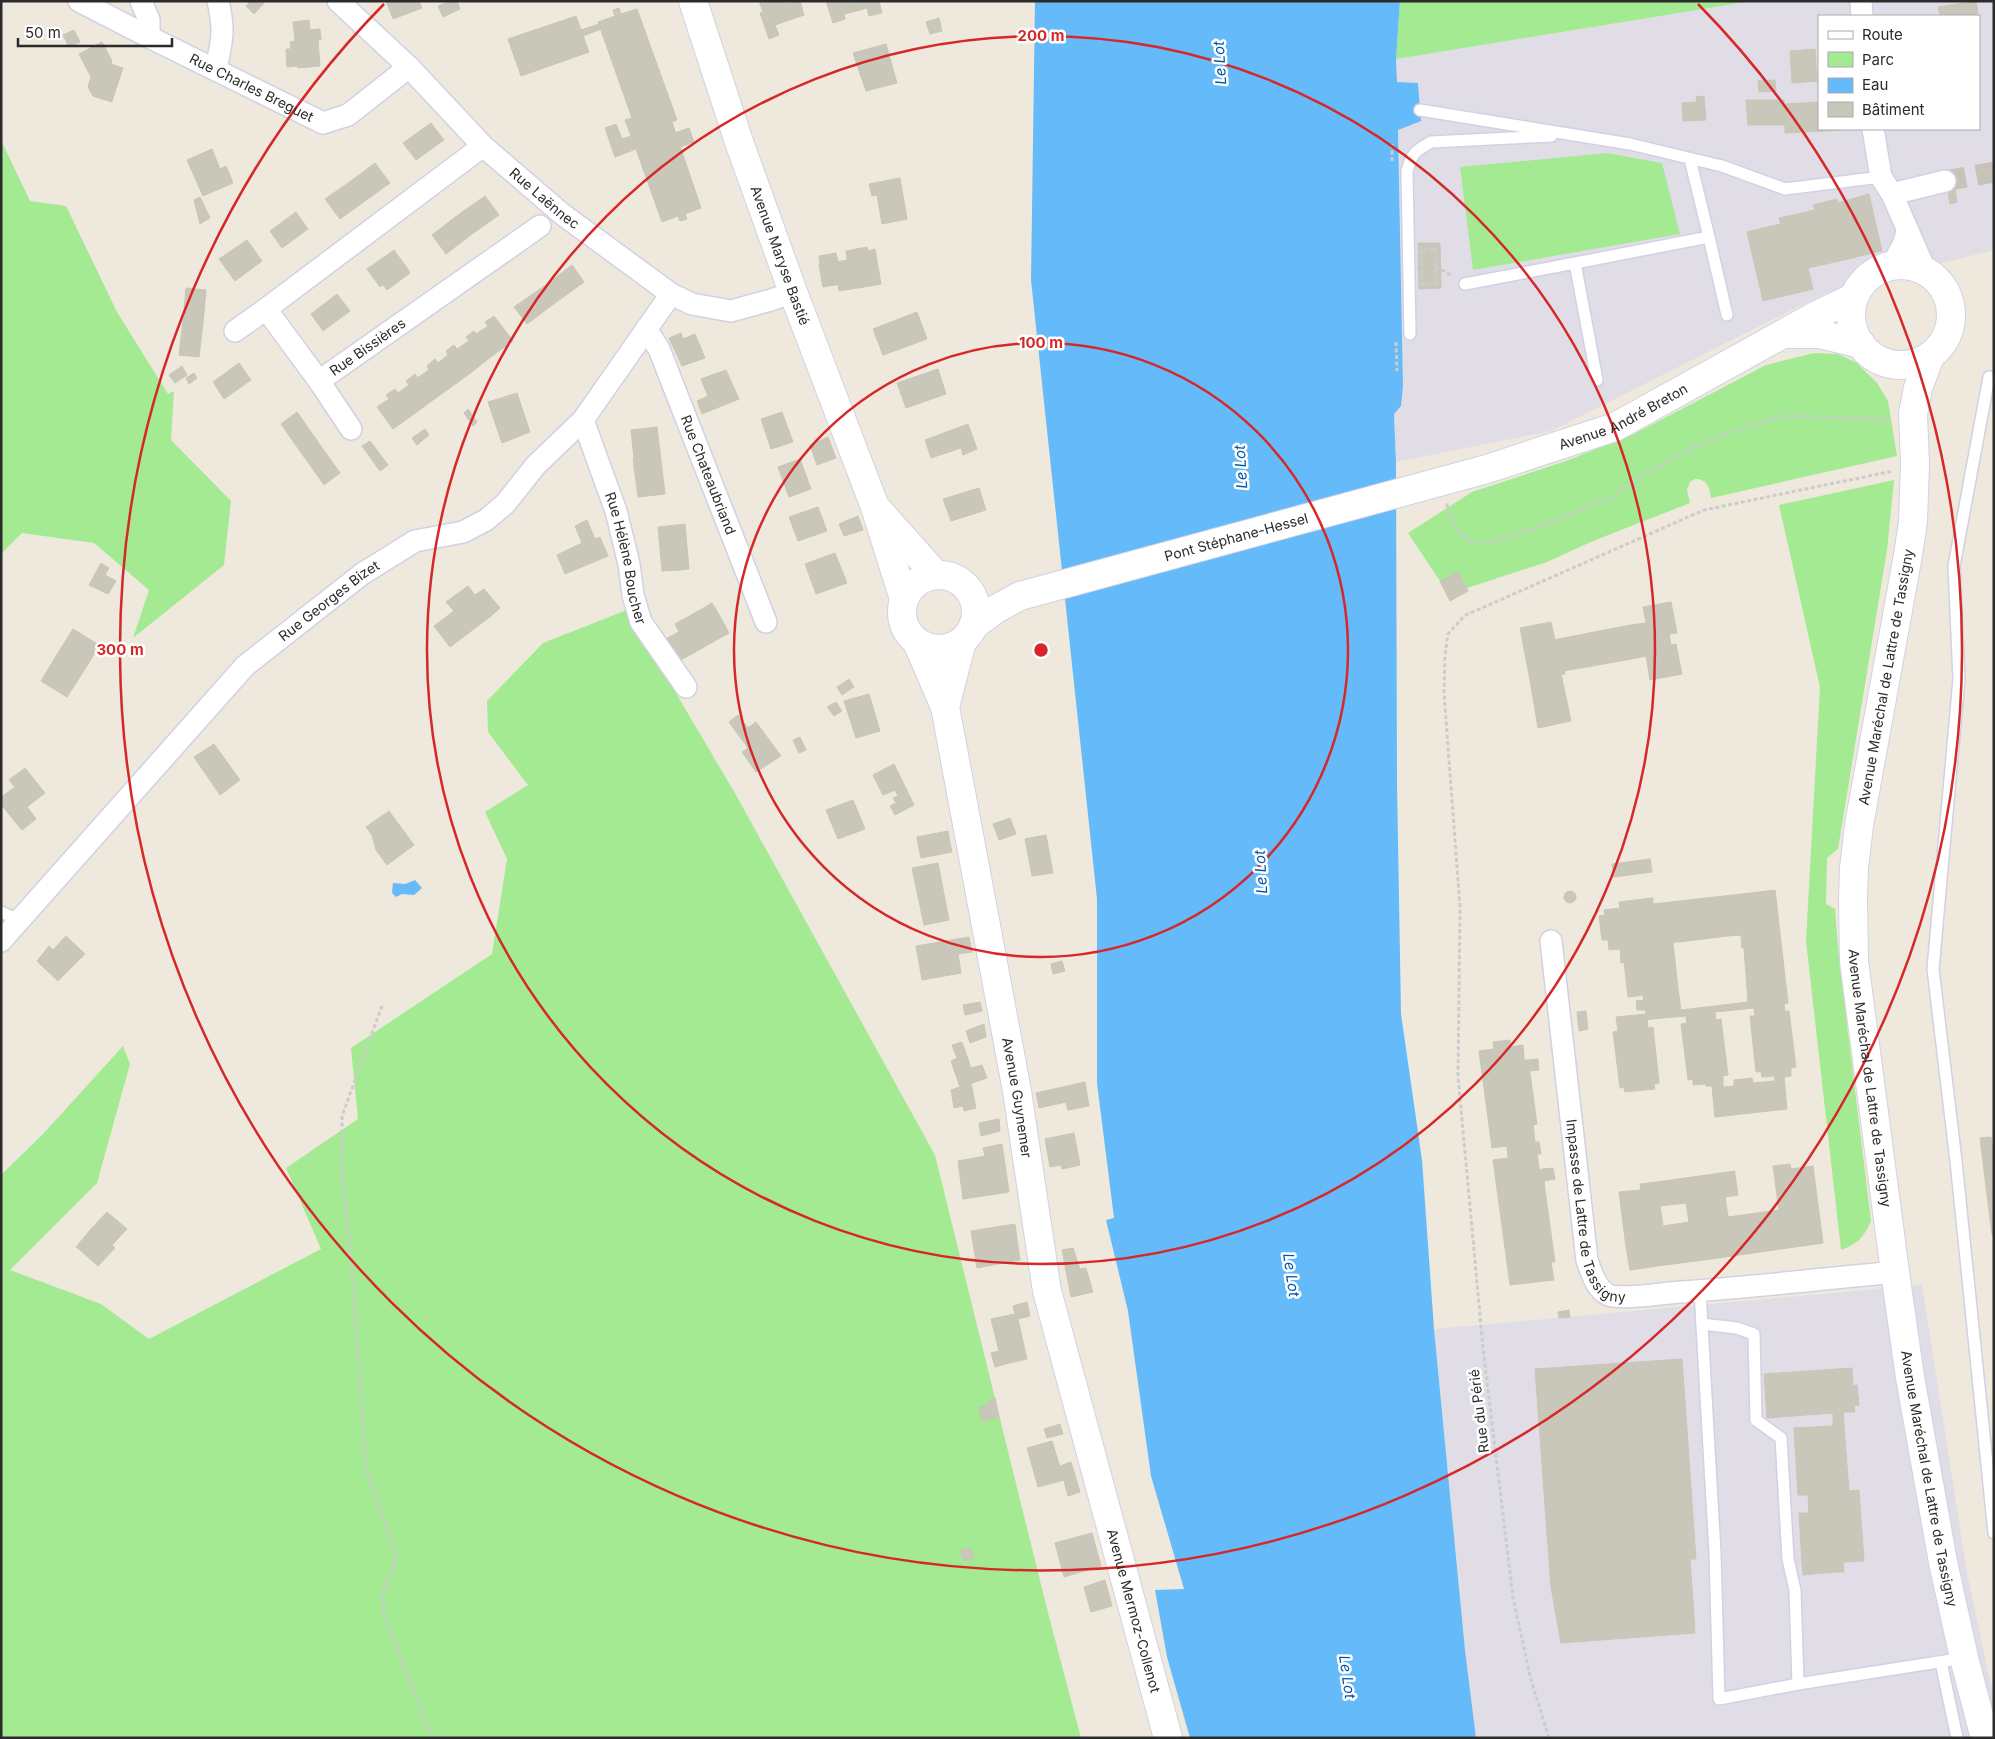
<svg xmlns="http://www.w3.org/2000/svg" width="1995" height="1739" font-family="Inter,sans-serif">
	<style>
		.industrial { fill: #e1dde6; fill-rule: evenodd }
		.green { fill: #a3ea93 }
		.water { fill: #65bafa }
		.building { fill: #c9c7ba; stroke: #cac6b5; fill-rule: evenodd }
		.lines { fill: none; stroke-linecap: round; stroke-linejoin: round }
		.street-tunnel { stroke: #c7c3b9; stroke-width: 21; stroke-dasharray: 21 11; stroke-linecap: butt }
		.lane-casing { stroke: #d1d1e5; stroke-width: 14 }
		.street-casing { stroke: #d1d1e5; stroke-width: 24 }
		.secondary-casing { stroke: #d1d1e5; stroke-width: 30 }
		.path { stroke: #ccc; stroke-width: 3; stroke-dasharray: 4 2.5; stroke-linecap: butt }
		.lane { stroke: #fff; stroke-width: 11 }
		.street { stroke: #fff; stroke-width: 21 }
		.secondary { stroke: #fff; stroke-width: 28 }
		.ring { fill: none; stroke: #d62828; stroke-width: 2.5 }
		.labels { text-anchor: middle; stroke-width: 5; stroke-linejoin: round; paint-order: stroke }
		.street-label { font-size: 14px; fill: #2b2b2b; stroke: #fff }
		.water-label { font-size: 15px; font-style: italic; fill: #0054aa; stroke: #fff }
		.centre { fill: #d62828; stroke: #fff; stroke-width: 2.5 }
		.ring-label { font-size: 15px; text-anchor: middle; font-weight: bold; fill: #d62828; stroke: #fff; stroke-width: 5; stroke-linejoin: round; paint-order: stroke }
	</style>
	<rect width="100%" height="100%" fill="#eee9dc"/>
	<path class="industrial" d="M1752,1H1993L1994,250L1828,292L1551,431L1396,462L1394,414L1401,406L1403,386L1398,130L1421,121L1418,83L1397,82L1396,59ZM1819,16H1979V129H1819Z
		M1922,1285L1967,1573L1994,1699V1738H1476L1465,1650L1434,1329Z"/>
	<path class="green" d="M1400,1H1752L1396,59Z
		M1,140L30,201L66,206L117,312L168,394L174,391L171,440L231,501L224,565L133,638L149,590L94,543L22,533L1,554Z
		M1607,153L1662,163L1680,234L1473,270L1460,167Z
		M1814,353L1838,354L1857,363L1877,383L1888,401L1897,456L1711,498C1710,487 1707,479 1695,479L1690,482L1687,490L1690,503L1593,541L1547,562L1467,588L1458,572L1440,581L1408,533L1472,492L1566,461L1632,435L1766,365Z
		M1894,480L1887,550L1838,849L1827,858L1826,904L1835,909L1839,959L1871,1221C1863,1238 1859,1243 1841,1250L1806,941L1820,687L1779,505Z
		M627,610L736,795L935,1155L1046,1605L1081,1738H1V1175L44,1133L123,1046L130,1064L97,1183L10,1270L101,1304L149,1339L321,1249L286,1168L358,1119L351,1048L492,954L507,859L485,812L528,785L488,732L487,701L543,643Z"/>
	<path class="water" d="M1035,1H1400L1396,59L1397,82L1418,83L1421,121L1398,130L1403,386L1401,406L1394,414L1396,462L1397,783L1401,1014L1422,1160L1434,1329L1465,1650L1476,1738H1190L1167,1657L1155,1590L1184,1589L1151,1476L1128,1311L1106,1220L1114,1218L1097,1083V899L1031,280Z
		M415,880L422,888L414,895L402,894L396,897L392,893L393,883L405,884Z"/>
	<path class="building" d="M246,1H266L254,14L246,6L249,4Z
		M386,1H419L422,8L393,19Z
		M451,1H457L460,9L443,17L438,6Z
		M759,1H786L787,3L800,1L804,15L775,25L779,35L769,39L760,13L763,12Z
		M826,1H883L879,2L882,13L869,16L867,8L857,11L856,6L843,9L845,19L833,23Z
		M1976,1L1978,13L1970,16H1940L1938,7Z
		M856,6L857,11L844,14L843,9Z
		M619,8L621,14L637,9L677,120L672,122L701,208L685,214L687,219L680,221L678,216L662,222L636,149L615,157L605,128L616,124L622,139L631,136L625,120L632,118L598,22L615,16L613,10Z
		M576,16L589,52L521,76L508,39Z
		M939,18L942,31L930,34L926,22Z
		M309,20L310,30L294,31L293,22Z
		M599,24L601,29L583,36L581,30Z
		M320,29L321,40H318L320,66L298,68L297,66L287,67L286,49H291L290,42L295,41L294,31Z
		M74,30L80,42L69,47L63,35Z
		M102,42L112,61L111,64L123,68L114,95L102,91L99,98L93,96L88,87L91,77L79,54Z
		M886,44L897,83L866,91L853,53Z
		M1815,49L1817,81L1792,83L1790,51Z
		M1775,80L1776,91L1759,92L1758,81Z
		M102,91L114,95L112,102L99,98Z
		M1704,96L1706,120L1683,121L1682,103L1697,102L1696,97Z
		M1746,100H1784L1785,125H1748Z
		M1819,102V129L1842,130L1785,133V104Z
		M431,123L444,140L416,160L403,143Z
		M689,128L694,142L680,147L675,133Z
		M212,149L220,169L226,166L233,183L203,196L187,160Z
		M375,163L390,183L365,201L351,181Z
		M900,178L907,219L882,224L877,195L872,196L869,184Z
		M351,181L365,201L340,219L325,199Z
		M1955,190L1957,202L1950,204L1948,191Z
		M1869,194L1882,251L1877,252L1876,242L1846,249L1848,259L1808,268L1797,220L1781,224L1779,218L1815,210L1813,205L1837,199L1838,203Z
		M485,196L499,215L472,234L458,215Z
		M200,197L210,218L200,224L194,200Z
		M296,212L308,229L282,248L270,231Z
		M458,215L472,234L446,254L432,235Z
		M1797,220L1813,289L1763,301L1747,232Z
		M247,240L262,261L235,281L219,259Z
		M1876,242L1877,252L1848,259L1846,249Z
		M1418,243H1440L1441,288L1419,289Z
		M867,247L868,251L875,249L881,284L870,286L869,279L823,287L819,265L847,260L846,251Z
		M394,250L407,268L380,287L367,269Z
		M836,253L838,262L820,265L819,256Z
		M572,265L584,282L555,303L543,287Z
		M407,268L410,273L387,290L383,285Z
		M869,279L870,286L839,291L838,285Z
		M543,287L555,303L527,324L514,307Z
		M186,288L206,290L203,323L183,320Z
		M337,294L350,311L323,331L311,314Z
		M917,312L927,339L883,355L873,329Z
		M494,316L513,341L492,356L476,334L488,326L485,322Z
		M183,320L203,323L199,357L179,355Z
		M474,331L492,356L473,371L457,349L469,341L466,337Z
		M681,333L683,339L695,334L705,358L682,366L669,338Z
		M454,345L473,371L454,385L438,363L448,355L446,351Z
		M435,359L454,385L433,400L417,378L429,370L427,366Z
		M239,363L251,380L224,399L213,382Z
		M182,366L187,375L175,383L169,375Z
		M938,369L946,394L906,408L897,383Z
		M726,370L739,399L702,414L697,401L708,396L701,379Z
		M194,373L197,378L189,384L186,378Z
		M415,374L433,400L414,414L398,393L409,385L406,381Z
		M395,389L414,414L393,429L377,407L389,399L386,395Z
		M517,393L530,432L502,443L488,402Z
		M468,409L477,422L473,426L464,413Z
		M297,412L318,442L302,454L281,424Z
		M782,412L793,442L771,449L761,419Z
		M968,424L977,449L963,455L961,448L931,458L925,440Z
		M657,427L665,494L638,497L633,459H634L631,430Z
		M425,429L429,435L417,445L412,438Z
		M828,437L836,458L817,465L810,445Z
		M370,441L388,465L380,471L362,446Z
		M318,442L340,473L324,485L302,454Z
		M800,459L811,489L789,497L778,467Z
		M979,488L986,510L951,521L943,499Z
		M818,507L827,531L798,541L789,517Z
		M858,516L863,530L844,536L839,524Z
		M587,520L595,539L600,537L608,556L565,574L557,555L582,543L575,526Z
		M685,524L688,558H679L680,570L662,571L658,527Z
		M835,553L847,583L816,594L805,564Z
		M679,558H688L689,569L680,570Z
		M101,563L109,568L105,575L116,581L108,594L89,585Z
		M1458,572L1468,591L1450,601L1440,581Z
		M468,586L491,616L450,647L434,626L454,611L446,602Z
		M484,589L500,608L491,616L475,595Z
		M1671,602L1677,633L1669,634L1671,645L1676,644L1682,674L1650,680L1645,649L1651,648L1643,607Z
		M712,603L717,611L698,621L693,614Z
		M717,611L729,633L679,661L664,640Z
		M693,614L698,621L679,632L675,624Z
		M1551,622L1555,640L1558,639L1565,674L1530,680L1520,628Z
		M1646,623L1651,648L1645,649L1646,656L1637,658L1631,625Z
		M1631,625L1637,658L1564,671L1558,639Z
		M73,629L99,645L90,661L63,645Z
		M63,645L90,661L67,697L62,694L82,661L61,648Z
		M61,648L82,661L62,694L41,681Z
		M1561,674L1571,721L1538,728L1530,680Z
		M849,679L854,687L842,695L837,687Z
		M869,694L880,731L856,738L844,701Z
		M836,702L842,711L834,716L827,707Z
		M738,715L748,728L756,722L781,756L756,772L742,752L748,748L729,722Z
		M800,737L806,750L799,753L793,740Z
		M214,744L240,780L220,795L194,757Z
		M894,764L914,805L895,815L890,806L896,803L893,798L898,796L895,790L883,795L873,775Z
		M25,768L45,793L27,807L31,812L16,823L1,804V797L15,787L9,780Z
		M853,800L865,829L838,839L826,810Z
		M389,811L414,845L387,865L376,850L372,835L366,827Z
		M31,812L36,819L22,830L16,823Z
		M1010,818L1016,834L999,840L993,824Z
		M948,831L950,843L919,849L917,837Z
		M1046,835L1053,873L1032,876L1025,839Z
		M950,843L952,852L921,858L919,849Z
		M1650,859L1652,872L1614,877L1612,864Z
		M938,863L949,920L924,925L912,868Z
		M1775,890L1777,907L1773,908L1771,896H1765L1758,901L1756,910H1753L1751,893Z
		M1564 897a6 6 0 1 1 12 0a6 6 0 1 1-12 0Z
		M1751,893L1753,910H1756L1758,901L1765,896H1771L1773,908L1777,907L1788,1003L1784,1004L1785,1011H1789L1796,1067L1756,1072L1750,1016H1755L1754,1008L1715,1012L1716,1020L1721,1019L1728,1075L1688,1080L1681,1024L1687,1023L1686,1016L1652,1019L1647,1020L1648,1028L1653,1027L1659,1083L1620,1088L1613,1032L1618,1031L1616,1017L1646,1014L1643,995L1628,997L1624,962L1621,963L1620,949L1609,950L1608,940H1602L1599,916L1605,915L1604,910L1620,908L1619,902L1653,898V904ZM1727,934V936L1741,935L1742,948H1744L1748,1002L1681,1010L1678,989L1674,990L1668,943L1687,941V939Z
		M1727,934V936L1687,941V939Z
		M66,936L85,954L58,981L40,964Z
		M969,937L972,952L958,954L961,973L922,980L916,946Z
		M1668,943H1673L1678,989L1674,990Z
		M49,946L53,950L40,964L37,961Z
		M1062,961L1065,971L1053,974L1051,964Z
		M1644,1000L1645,1010H1637L1636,1001Z
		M980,1002L982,1011L965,1015L963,1005Z
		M1586,1011L1588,1029L1579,1031L1577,1012Z
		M984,1024L986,1037L970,1043L966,1031Z
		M1510,1040L1511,1047L1523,1045L1526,1081L1531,1080L1537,1124L1533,1125L1535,1142H1539L1541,1154H1537L1541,1181L1537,1182L1538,1191L1545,1190L1555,1262H1551L1554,1280L1510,1285L1493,1160L1508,1158L1507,1146L1492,1148L1479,1051L1494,1049L1493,1042Z
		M962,1042L971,1068L982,1065L987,1078L960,1087L951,1061L957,1058L952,1045Z
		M1538,1059L1539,1070L1530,1071L1528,1060Z
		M1525,1060H1528L1531,1080L1526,1081Z
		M1791,1068V1076L1784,1077L1787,1109L1715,1117L1712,1086H1706L1705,1078L1723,1076V1087L1734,1086V1080L1752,1078L1753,1083L1775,1081L1774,1070Z
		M1774,1070V1076L1762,1077L1761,1072Z
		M1705,1078V1084L1693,1085V1079Z
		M1085,1082L1089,1106L1068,1110L1066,1102L1039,1108L1036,1093Z
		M971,1083L976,1108L964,1111L963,1106L954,1108L951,1090Z
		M1654,1084L1655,1089L1625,1092L1624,1087Z
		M999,1119L1000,1131L981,1136L979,1123Z
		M1074,1133L1080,1165L1062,1169L1061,1165L1050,1167L1045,1139Z
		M1991,1137L1994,1159V1235H1992L1980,1138Z
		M1002,1144L1009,1192L963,1199L958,1161L985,1156L983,1148Z
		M1790,1164L1791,1169L1813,1166L1823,1243L1704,1260L1703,1251L1693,1253V1255L1667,1259L1668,1262L1657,1264V1266L1631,1270L1629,1255L1644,1253L1643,1245L1626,1247L1619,1192L1641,1190L1640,1184L1657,1182V1185L1735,1175L1738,1195L1725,1197L1728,1217L1779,1210L1773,1166ZM1686,1203L1689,1222L1663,1226L1660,1206Z
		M1553,1168L1555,1179L1544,1181L1543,1169Z
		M1543,1169L1545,1190L1538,1191L1537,1182L1541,1181L1539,1170Z
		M1735,1171V1175L1657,1185V1182Z
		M107,1212L127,1229L112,1245L115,1248L98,1266L80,1250L95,1232L91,1229Z
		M1015,1224L1020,1260L977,1268L971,1231Z
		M91,1229L95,1232L80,1250L76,1247Z
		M1643,1245L1644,1253L1629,1255L1631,1270H1630L1626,1247Z
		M1073,1248L1080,1269L1086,1268L1093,1292L1071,1297L1062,1250Z
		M1703,1251L1704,1260L1657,1266V1264L1668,1262L1667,1259L1693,1255V1253Z
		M1027,1302L1030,1316L1018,1319L1024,1346L1001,1351L1005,1364L995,1367L991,1353L999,1351L991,1319L1015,1314L1013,1306Z
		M1569,1310L1570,1317L1559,1318L1558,1312Z
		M1024,1346L1027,1359L1005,1364L1001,1351Z
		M1682,1359L1696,1559H1690L1695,1633L1561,1643L1551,1587L1535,1369Z
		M1852,1368L1853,1386L1857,1385L1859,1405L1854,1406L1855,1412H1843L1849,1491L1859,1490L1864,1561L1843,1562L1844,1572H1835L1834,1569L1818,1570V1564L1802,1565L1799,1513H1809L1808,1495H1798L1794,1428L1833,1426V1413L1767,1418L1764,1374Z
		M995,1398L999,1417L982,1421L979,1407L989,1405L988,1400Z
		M1060,1424L1063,1434L1047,1438L1044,1429Z
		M1052,1441L1064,1480L1038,1487L1027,1448Z
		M1071,1462L1080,1492L1068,1496L1060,1466Z
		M1092,1533L1101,1566L1064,1577L1055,1543Z
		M970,1548L974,1557L964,1561L960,1551Z
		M1818,1564V1570L1834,1569L1835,1572L1803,1575L1802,1565Z
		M1105,1580L1112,1606L1091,1612L1084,1587Z"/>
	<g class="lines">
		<path class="street-tunnel" d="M1945,181L1994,172"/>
		<g class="lane-casing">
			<path id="lane" d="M1420,110L1630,144L1722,166L1785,189L1881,177
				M1709,237L1727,315
				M1465,284L1575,263
				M1410,334L1407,171C1412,153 1415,151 1431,142L1551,136
				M1989,377L1954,566L1959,679L1933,969L1956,1161L1994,1533
				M1597,380L1575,263L1709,237L1690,159
				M1,912L19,920
				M1700,1291L1715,1553L1719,1699L1798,1684L1964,1658
				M1702,1324L1737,1328L1754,1334L1756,1420L1781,1438L1788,1559L1795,1590L1798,1684
				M1941,1662L1957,1738"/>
		</g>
		<g class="street-casing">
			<g id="street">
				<path d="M79,1L149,37"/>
				<path id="s1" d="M141,1L149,20V37L323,123L348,115L409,67"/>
				<path id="s2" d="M338,1L409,67L483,146L562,214L671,294L692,304L731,311L771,300L793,292"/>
				<path d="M1861,1L1862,16"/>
				<path d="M216,69C222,40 225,31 218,1"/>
				<path d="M1873,129L1881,177L1892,194L1926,272"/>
				<path id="s3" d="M483,146L266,309L319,381L540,226"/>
				<path d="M1892,194L1945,181"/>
				<path d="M1891,267L1904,243L1907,231"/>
				<path id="s4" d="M646,329L659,349L766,622"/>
				<path d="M235,331L266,309"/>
				<path d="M319,381L351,429"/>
				<path id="s5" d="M583,420L616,511L629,564L633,595L641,622L686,687"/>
				<path id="s6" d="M1,941L245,666L362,574L415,541L463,532L486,520L505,504L536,465L583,420L671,294"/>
				<path id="s7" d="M1551,941L1587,1260C1591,1272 1597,1293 1612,1296C1630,1299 1662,1293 1681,1292C1752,1287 1823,1279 1895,1272"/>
			</g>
		</g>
		<g class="secondary-casing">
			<g id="secondary">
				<path id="s8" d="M693,1L738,139L793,292L875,507L904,599"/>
				<circle cx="1901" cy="315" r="50"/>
				<path d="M1785,334H1819L1861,344"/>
				<path id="s9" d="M1930,356L1918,388L1913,414L1915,464L1913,522L1908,555L1859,825L1854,868L1853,899L1854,961L1895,1272L1910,1377L1943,1562L1964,1658L1985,1738"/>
				<path d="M879,511L936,575"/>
				<circle cx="939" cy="612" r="37"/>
				<path id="s10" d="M973,626L996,609L1020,596L1487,469L1615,427L1817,315L1854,297"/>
				<path id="s11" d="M917,642L945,707L1017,1091L1047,1291L1168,1738"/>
				<path d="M945,707L962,641"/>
			</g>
		</g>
		<path class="path" d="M1392,144V161
			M1435,249L1436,283L1422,284L1421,250Z
			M1436,266L1452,276
			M1396,342L1397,371
			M1448,504L1447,505L1458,533L1476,544L1502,539L1552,522L1611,497L1643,475L1694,447L1745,427L1785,416L1870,418L1891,421
			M382,1006L342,1116L343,1183L352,1269L366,1469L397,1557L382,1594L384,1615L432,1738
			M1549,1738L1531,1680L1513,1598L1483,1348L1458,1076L1460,907L1444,693L1445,655L1448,634L1464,616L1704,510L1893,471"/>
		<use href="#lane" class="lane"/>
		<use href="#street" class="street"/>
		<use href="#secondary" class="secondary"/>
	</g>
	<g class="ring">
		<circle cx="1041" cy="650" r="307"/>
		<circle cx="1041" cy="650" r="614"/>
		<path d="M1698 4A921 921 0 1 1 384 4"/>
	</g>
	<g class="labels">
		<g class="street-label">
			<text dy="5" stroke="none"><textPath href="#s1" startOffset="152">Rue Charles Breguet</textPath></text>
			<text dy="5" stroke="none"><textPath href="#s2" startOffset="286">Rue Laënnec</textPath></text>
			<text dy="5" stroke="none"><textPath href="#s8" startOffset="269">Avenue Maryse Bastié</textPath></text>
			<text dy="5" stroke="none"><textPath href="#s3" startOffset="420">Rue Bissières</textPath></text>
			<text dy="5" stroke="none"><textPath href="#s10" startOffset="686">Avenue André Breton</textPath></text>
			<text dy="5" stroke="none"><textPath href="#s4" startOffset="159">Rue Chateaubriand</textPath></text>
			<text dy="5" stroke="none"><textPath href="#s10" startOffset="280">Pont Stéphane-Hessel</textPath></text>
			<text dy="5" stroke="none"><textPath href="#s5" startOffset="145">Rue Hélène Boucher</textPath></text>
			<text dy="5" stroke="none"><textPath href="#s6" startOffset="474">Rue Georges Bizet</textPath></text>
			<text transform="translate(1886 677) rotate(-80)" y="5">Avenue Maréchal de Lattre de Tassigny</text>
			<text dy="5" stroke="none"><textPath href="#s9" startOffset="731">Avenue Maréchal de Lattre de Tassigny</textPath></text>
			<text dy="5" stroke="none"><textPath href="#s11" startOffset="468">Avenue Guynemer</textPath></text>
			<text dy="5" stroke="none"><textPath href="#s7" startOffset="280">Impasse de Lattre de Tassigny</textPath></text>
			<text transform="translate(1479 1411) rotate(-97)" y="5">Rue du Périé</text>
			<text dy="5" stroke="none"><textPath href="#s9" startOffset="1136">Avenue Maréchal de Lattre de Tassigny</textPath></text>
			<text dy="5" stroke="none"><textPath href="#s11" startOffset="995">Avenue Mermoz-Collenot</textPath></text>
		</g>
		<g class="water-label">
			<text transform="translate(1220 63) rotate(-93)" y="5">Le Lot</text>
			<text transform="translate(1241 467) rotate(-93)" y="5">Le Lot</text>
			<text transform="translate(1261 872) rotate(-93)" y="5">Le Lot</text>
			<text transform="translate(1291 1275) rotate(82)" y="5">Le Lot</text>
			<text transform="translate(1347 1677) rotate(82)" y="5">Le Lot</text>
		</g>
	</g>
	<circle cx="1041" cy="650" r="8" class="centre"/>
	<g class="ring-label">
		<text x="1041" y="41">200 m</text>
		<text x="1041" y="348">100 m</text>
		<text x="120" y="655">300 m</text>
	</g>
	<rect width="1995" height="1739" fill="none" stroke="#2b2b2b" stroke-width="5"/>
	<rect x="1818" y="15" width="162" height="115" fill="#ffffff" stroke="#aaaaaa"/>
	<rect x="1828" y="31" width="25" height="8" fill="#ffffff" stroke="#aaaaaa"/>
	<text x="1862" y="40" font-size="15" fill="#2b2b2b">Route</text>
	<rect x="1828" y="52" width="25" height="15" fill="#a3ea93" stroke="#aaaaaa"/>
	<text x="1862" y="65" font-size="15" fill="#2b2b2b">Parc</text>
	<rect x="1828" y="78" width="25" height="15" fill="#65bafa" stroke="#aaaaaa"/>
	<text x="1862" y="90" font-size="15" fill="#2b2b2b">Eau</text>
	<rect x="1828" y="102" width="25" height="15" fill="#c9c7ba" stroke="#aaaaaa"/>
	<text x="1862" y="115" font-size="15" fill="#2b2b2b">Bâtiment</text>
	<path d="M18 38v8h154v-8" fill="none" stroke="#2b2b2b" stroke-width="2.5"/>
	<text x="25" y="38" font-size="15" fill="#2b2b2b" stroke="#ffffff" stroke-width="4" paint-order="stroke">50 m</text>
</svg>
